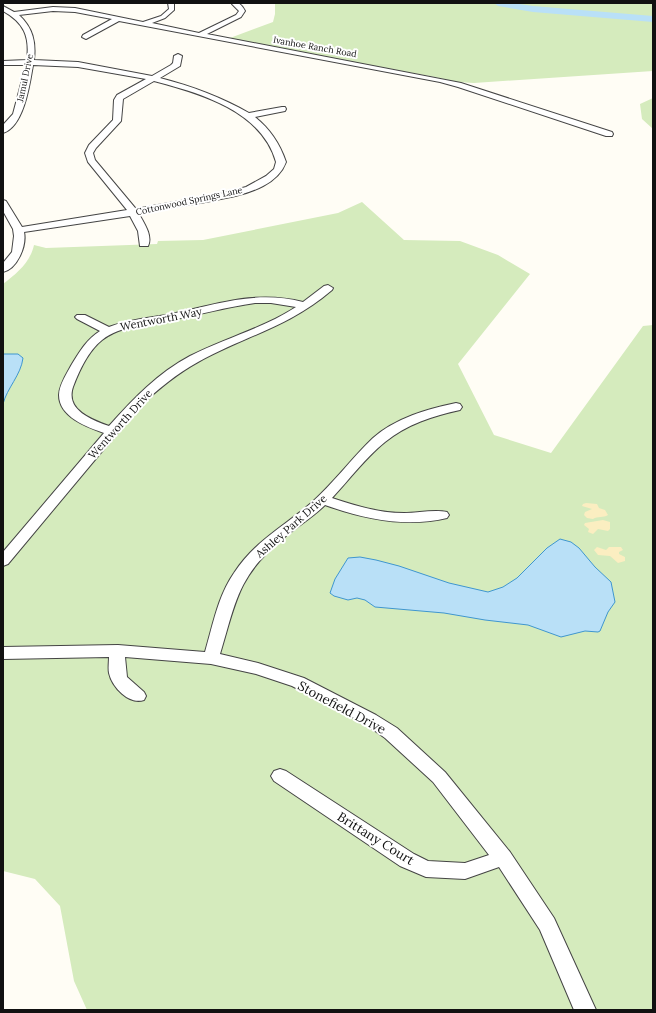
<svg xmlns="http://www.w3.org/2000/svg" width="656" height="1013" font-family="Lora,serif">
	<style>
		.green { fill: #d5ebbd }
		.sand { fill: #fbeec1 }
		.water { fill: #b9e0f7; stroke: #3f96cf }
		.lines { fill: none; stroke-linecap: round; stroke-linejoin: round }
		.river { fill: #b9e0f7; fill-rule: evenodd }
		.minor-casing { stroke: #444; stroke-width: 2 }
		.minor { fill: #fff; fill-rule: evenodd }
		.labels { text-anchor: middle; stroke-width: 4; stroke-linejoin: round; paint-order: stroke }
		.far-street-label { font-size: 9px; fill: #111; stroke: #fff }
		.street-label { font-size: 11px; fill: #111; stroke: #fff }
		.near-street-label { font-size: 13px; fill: #111; stroke: #fff }
	</style>
	<rect width="100%" height="100%" fill="#fffdf5"/>
	<path class="green" d="M275,3H653V71L474,83L457,82L435,77L241,41L230,38L273,22L275,14Z
		M653,98V129L642,119L640,104Z
		M362,202L404,240L460,241L498,255L530,274L458,364L494,435L551,453L643,326L653,325V1010H87L74,981L60,906L35,879L3,871V284C17,273 30,263 34,245L46,248L157,244L158,241L203,240L338,213Z"/>
	<path class="sand" d="M586,503L597,504L599,508L605,510L608,515C603,518 598,516 593,519L587,518L584,515L585,512L592,509L582,506L583,504Z
		M603,520L610,522V529L608,531L598,529L593,534L588,532L589,529L584,525L585,523Z
		M597,547L606,550L609,547H621L623,550L619,552V554L625,557V561L618,563L610,556L598,555L594,550Z"/>
	<path class="water" d="M3,354H18L23,358C21,375 7,388 3,404Z
		M560,539L571,542L579,548L595,567L611,582L615,602L608,612L600,631L598,632L585,631L561,637L528,625L485,620L444,613L375,607L365,600L357,598L348,600L334,596L330,593L335,579L348,558L360,557L376,560L399,566L449,583L488,592L503,587L517,578L547,548Z"/>
	<g class="lines">
		<path class="river" d="M494,3H513L533,6L653,16V22L533,12L498,6Z"/>
		<g class="minor-casing">
			<path id="minor" d="M168,3H174V10L165,18L152,23L199,33L236,15L239,11L232,4C238,1 242,5 245,11L241,17L207,34L461,83L612,132L613,134L612,136H606L458,87L440,82L119,21L86,39L82,37L83,35L112,19L75,12L53,11L19,15C33,28 36,42 34,60L78,62L152,76L171,65L173,63L174,56L178,54L182,56L180,66L160,78C191,86 221,97 249,113L282,107H285L286,109L285,111L255,117C270,129 280,144 286,162C282,173 273,181 263,186C244,196 221,199 200,203C180,206 159,210 139,214C144,223 153,236 148,246H140L138,231L130,216L24,232C27,246 17,269 3,272V263L12,252L14,236L13,229L3,211V200L6,201L22,227L127,210L88,162L85,153L89,145L113,120L114,100L117,95L146,79L78,67L33,65C30,83 24,127 3,133V125L13,114L26,65H3V61L27,60C30,36 24,23 3,11V6L14,12L53,7L75,8L143,22L161,16L169,9ZM154,81C200,93 262,111 276,162L274,169L266,176L246,187L219,194L136,209L95,160L93,153L96,148L121,121L123,99Z
				M328,285L333,288L332,290C289,327 245,336 198,362C176,374 157,390 139,407L8,564L3,566V552L104,433C87,427 59,417 59,395C59,385 67,373 72,364C80,351 87,339 100,331L77,319L75,317L77,315H85L109,327C129,319 151,318 171,314C218,304 256,290 303,302L324,286ZM255,303H271L296,307C264,328 225,338 190,356C158,373 133,399 109,426C92,420 65,410 73,387C79,371 88,351 102,340C121,325 148,325 171,320C199,315 226,307 255,303Z
				M456,403L460,404L462,407L460,410C433,416 407,424 385,442C365,458 349,480 332,498C356,506 379,513 404,513C418,513 434,509 447,512L449,515L447,518C406,528 364,519 325,505C311,519 294,528 280,541C237,577 235,605 220,654L258,663L304,678L376,715L397,728L445,772L510,852L554,918L596,1010H574L540,930L499,867L465,879L426,877L400,866L274,781L271,776L274,771L280,769L286,771L414,854L428,861L465,863L489,855L433,782L385,738L364,723L292,686L256,674L211,664L125,657L127,677L144,692L146,696L144,700C129,705 112,687 109,673C108,668 109,662 109,657L3,659V647L118,645L205,652C213,625 218,596 234,573C255,541 283,527 310,504C333,484 351,459 373,438C396,418 427,409 456,403Z"/>
		</g>
		<use href="#minor" class="minor"/>
	</g>
	<g class="labels">
		<g class="far-street-label">
			<text transform="translate(315 47) rotate(10)" y="3">Ivanhoe Ranch Road</text>
			<text transform="translate(25 78) rotate(-78)" y="3">Jamul Drive</text>
			<text transform="translate(189 201) rotate(-12)" y="3">Cottonwood Springs Lane</text>
		</g>
		<g class="street-label">
			<text transform="translate(161 319) rotate(-11)" y="4">Wentworth Way</text>
			<text transform="translate(120 424) rotate(-48)" y="4">Wentworth Drive</text>
			<text transform="translate(291 526) rotate(-41)" y="4">Ashley Park Drive</text>
		</g>
		<g class="near-street-label">
			<text transform="translate(342 707) rotate(28)" y="5">Stonefield Drive</text>
			<text transform="translate(376 838) rotate(32)" y="5">Brittany Court</text>
		</g>
	</g>
	<rect width="656" height="1013" fill="none" stroke="#111111" stroke-width="8"/>
</svg>
